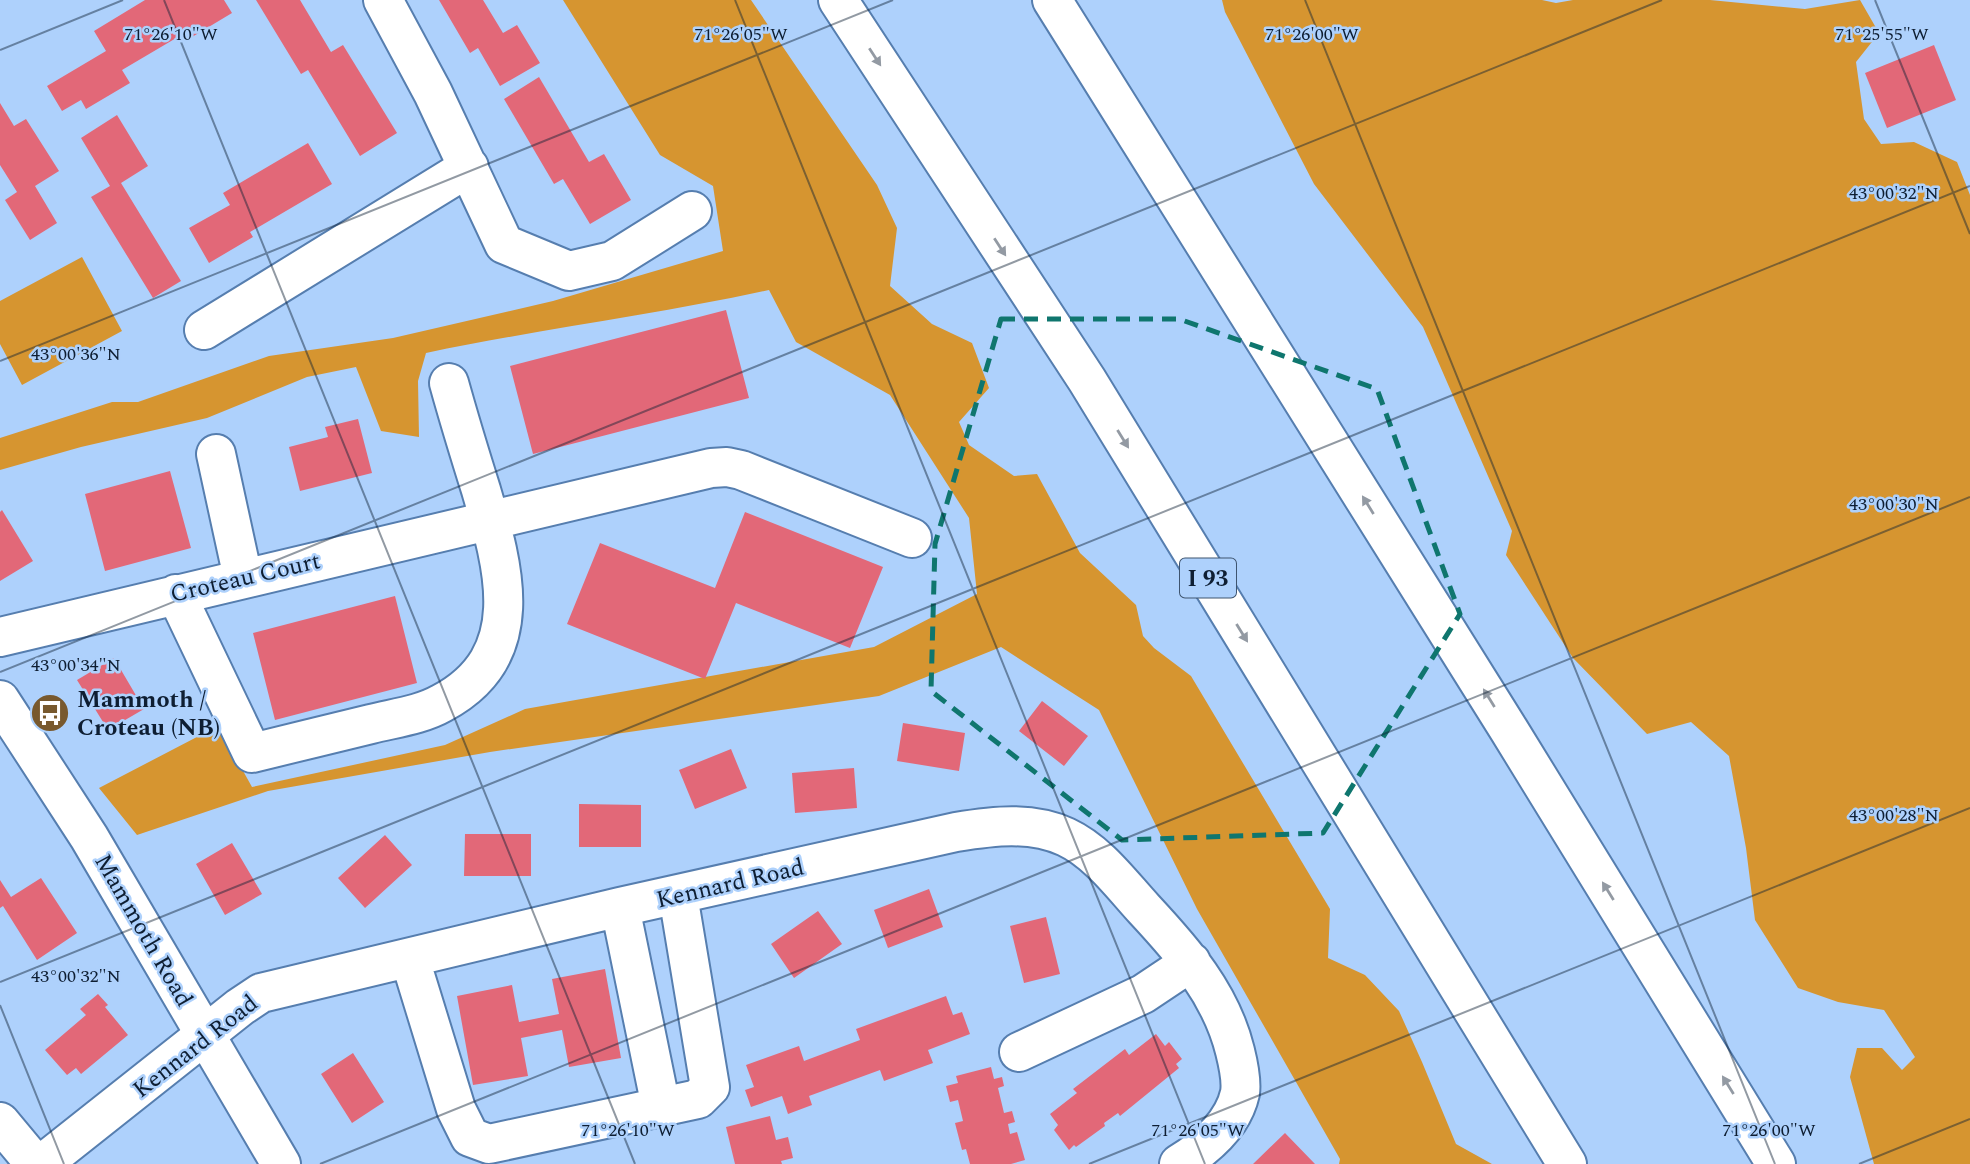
<svg xmlns="http://www.w3.org/2000/svg" width="1970" height="1164" font-family="Spectral,serif">
	<style>
		.green { fill: #d69530 }
		.building { fill: #e26878 }
		.lines { fill: none; stroke-linecap: round; stroke-linejoin: round }
		.minor-casing { stroke: #567eaf; stroke-width: 42 }
		.major-casing { stroke: #567eaf; stroke-width: 42 }
		.highway-casing { stroke: #567eaf; stroke-width: 42 }
		.minor { stroke: #fff; stroke-width: 38 }
		.major { stroke: #fff; stroke-width: 38 }
		.highway { stroke: #fff; stroke-width: 38 }
		.oneway { fill: #939aa3 }
		.marked { fill: none; stroke: #0f766e; stroke-width: 5; stroke-dasharray: 14 9; stroke-linejoin: round }
		.ticks { fill: none; stroke: #0e1e32; stroke-width: 2; stroke-opacity: 0.45 }
		.labels { text-anchor: middle; stroke-width: 5; stroke-linejoin: round; paint-order: stroke }
		.shield { fill: #aed1fc; stroke: #3e546f; stroke-width: 2 }
		.shield-label { font-size: 23px; font-weight: bold; fill: #0e1e32 }
		.street-label { font-size: 24px; fill: #0e1e32; stroke: #aed1fc }
		.poi-label { font-size: 24px; font-weight: bold; fill: #0e1e32; stroke: #aed1fc; text-anchor: start }
		.ticks-label { font-size: 18px; text-anchor: middle; fill: #0e1e32; stroke: #aed1fc; stroke-width: 5; stroke-linejoin: round; paint-order: stroke }
	</style>
	<rect width="100%" height="100%" fill="#aed1fc"/>
	<path class="green" d="M563,0H751L877,185L897,228L890,286L932,324L972,343L989,388L959,422L969,445L1014,476L1037,474L1080,553L1136,605L1143,636L1154,648L1191,676L1330,909L1328,958L1365,975L1399,1011L1422,1062L1456,1144L1492,1164H1339L1340,1159L1197,909L1099,710L1001,647L879,696L490,752L268,791L137,835L99,788L218,726L252,787L445,745L525,709L874,647L977,594L969,518L890,395L796,342L769,290C655,315 540,329 426,353L418,381L419,437L381,431L356,367L307,377L207,418L81,447L0,470V438L112,402H138L269,356L393,338L553,301L723,251L713,186L660,155Z
		M1222,0H1542L1556,3L1573,0H1710L1805,9L1860,0L1879,33L1856,62L1864,119L1881,144L1914,142L1957,162L1970,195V1164H1874L1850,1077L1857,1048H1882L1902,1070L1915,1057L1884,1010L1838,1002L1798,988L1755,920L1746,848L1729,756L1691,722L1647,734L1573,658L1506,555L1512,531L1423,327L1314,184L1225,12Z
		M82,257L122,331L22,385L0,344V301Z"/>
	<path class="building" d="M145,0H224L232,13L187,40L183,34L122,70L130,83L86,109L81,100L62,111L47,86L106,51L94,31Z
		M256,0H300L331,52L343,45L397,133L360,156L308,70L301,74Z
		M439,0H483L503,33L517,25L540,63L500,86L478,48L470,53Z
		M1934,45L1956,100L1887,128L1865,73Z
		M539,77L589,162L604,154L631,200L590,224L563,179L554,184L504,99Z
		M0,103L14,126L26,119L59,171L35,186L57,223L30,240L5,200L17,192L0,165Z
		M117,115L148,166L121,183L181,281L153,298L91,197L110,186L81,138Z
		M308,143L332,184L250,232L253,237L209,263L189,228L230,205L223,193Z
		M726,310L749,398L533,454L510,366Z
		M358,419L372,473L300,491L289,447L328,437L325,427Z
		M170,471L191,548L105,571L85,494Z
		M2,510L33,561L0,581V512Z
		M745,512L883,567L850,648L736,603L705,679L567,624L600,543L715,588Z
		M395,596L417,683L275,720L253,633Z
		M114,658L144,709L108,730L77,680Z
		M1042,701L1088,736L1064,766L1019,731Z
		M903,723L965,733L959,771L897,761Z
		M731,749L747,788L695,809L679,770Z
		M854,768L857,808L795,813L792,773Z
		M579,804L641,805V847H579Z
		M465,834H531V876H464Z
		M385,835L412,865L365,908L338,878Z
		M232,843L262,894L225,915L196,864Z
		M41,878L77,933L37,960L3,906L0,908V880L11,897Z
		M929,889L943,927L888,948L874,910Z
		M818,911L842,944L794,978L771,944Z
		M1046,917L1060,974L1024,983L1010,926Z
		M605,969L621,1058L569,1067L562,1030L521,1038L528,1076L473,1085L457,996L512,985L519,1022L559,1014L552,979Z
		M98,994L108,1005L105,1007L128,1035L81,1074L76,1068L67,1075L45,1050L86,1015L80,1009Z
		M946,996L953,1015L962,1012L970,1034L928,1050L933,1063L884,1081L880,1070L809,1096L812,1105L788,1114L782,1096L751,1107L745,1090L754,1087L746,1065L799,1046L804,1061L860,1040L856,1029Z
		M1156,1034L1165,1046L1169,1042L1182,1059L1176,1064L1179,1068L1120,1116L1118,1113L1104,1123L1105,1126L1076,1147L1074,1145L1069,1150L1054,1130L1058,1125L1050,1114L1077,1093L1073,1089L1125,1049L1129,1055Z
		M353,1053L384,1102L352,1123L321,1074Z
		M991,1067L994,1079L1002,1077L1004,1086L998,1088L1004,1113L1012,1111L1015,1122L1008,1124L1010,1134L1017,1132L1025,1160L1011,1164H970L966,1149L962,1150L955,1123L963,1121L958,1100L950,1102L946,1086L958,1083L956,1076Z
		M770,1116L776,1140L788,1137L793,1158L781,1161L782,1164H735L726,1127Z
		M1285,1133L1315,1164H1253Z"/>
	<g class="lines">
		<g class="minor-casing">
			<path id="minor" d="M383,0L433,93L504,244L569,271L612,261L692,211
				M204,330L469,167
				M216,454L243,578
				M176,594L252,753C292,743 331,734 371,724C395,718 421,715 442,703C530,656 504,568 481,490C470,455 459,419 449,383
				M0,637L711,468L727,467L741,470L912,538
				M620,907L661,1107
				M410,959L456,1109L470,1137L489,1144L698,1099L710,1087L678,895
				M1019,1052L1143,994L1191,962
				M0,1122L35,1164
				M42,1164L240,1007L261,993L620,907L956,832C993,826 1031,821 1066,837C1098,852 1121,884 1144,909C1184,952 1221,994 1235,1051C1238,1063 1242,1080 1240,1093C1233,1125 1205,1148 1179,1164"/>
		</g>
		<g class="major-casing">
			<path id="major" d="M0,700L89,837L281,1164"/>
		</g>
		<g class="highway-casing">
			<path id="highway" d="M838,0L1087,380L1567,1164
				M1052,0L1509,730L1776,1164"/>
		</g>
		<use href="#minor" class="minor"/>
		<use href="#major" class="major"/>
		<use href="#highway" class="highway"/>
	</g>
	<defs><path id="oneway-solid" d="M-6-.8H1V-3.2L6.5 0L1 3.2V.8H-6Z" transform="scale(1.75)"/></defs>
	<g class="oneway">
		<use href="#oneway-solid" transform="translate(875 57) rotate(57)"/>
		<use href="#oneway-solid" transform="translate(1000 247) rotate(57)"/>
		<use href="#oneway-solid" transform="translate(1123 439) rotate(58)"/>
		<use href="#oneway-solid" transform="translate(1368 505) rotate(-122)"/>
		<use href="#oneway-solid" transform="translate(1242 633) rotate(58)"/>
		<use href="#oneway-solid" transform="translate(1489 698) rotate(-122)"/>
		<use href="#oneway-solid" transform="translate(1608 891) rotate(-122)"/>
		<use href="#oneway-solid" transform="translate(1728 1085) rotate(-122)"/>
	</g>
	<path class="marked" d="M1001,319H1179L1377,389L1460,614L1323,833L1122,840L931,691L935,544Z"/>
	<path class="ticks" d="M164,0L635,1164M735,0L1205,1164M1305,0L1775,1164M1875,0L1970,234M0,50L123,0M0,361L893,0M0,672L1662,0M0,982L1970,186M0,1005L64,1164M320,1164L1970,497M1089,1164L1970,808M1859,1164L1970,1119"/>
	<defs>
		<g id="bus-disc" transform="scale(2.0125)"><circle r="9.5" fill="#78592e" stroke="#aed1fc"/><path d="M-5-6H5V4H4V6H2V4H-2V6H-4V4H-5ZM-3.5-4V0h7V-4ZM-3.5 1.2v1.5H-2V1.2ZM2 1.2v1.5H3.5V1.2Z" fill="#fff"/></g>
	</defs>
	<g fill-rule="evenodd">
		<use href="#bus-disc" x="50" y="713"/>
	</g>
	<g class="labels">
		<rect class="shield" x="1180" y="558.5" width="56" height="39" rx="5"/>
		<g class="shield-label">
			<text x="1208" y="586">I 93</text>
		</g>
		<g class="street-label">
			<text transform="translate(245 577) rotate(-13)" y="8">Croteau Court</text>
			<text transform="translate(730 883) rotate(-13)" y="8">Kennard Road</text>
			<text transform="translate(144 930) rotate(60)" y="8">Mammoth Road</text>
			<text transform="translate(195 1046) rotate(-38)" y="8">Kennard Road</text>
		</g>
		<g class="poi-label">
			<text x="77" y="707">Mammoth /<tspan x="77" dy="28">Croteau (NB)</tspan></text>
		</g>
	</g>
	<g class="ticks-label">
		<text x="171" y="40">71°26'10"W</text>
		<text x="741" y="40">71°26'05"W</text>
		<text x="1312" y="40">71°26'00"W</text>
		<text x="1882" y="40">71°25'55"W</text>
		<text x="1894" y="199">43°00'32"N</text>
		<text x="76" y="360">43°00'36"N</text>
		<text x="1894" y="510">43°00'30"N</text>
		<text x="76" y="671">43°00'34"N</text>
		<text x="1894" y="821">43°00'28"N</text>
		<text x="76" y="982">43°00'32"N</text>
		<text x="628" y="1136">71°26'10"W</text>
		<text x="1198" y="1136">71°26'05"W</text>
		<text x="1769" y="1136">71°26'00"W</text>
	</g>
</svg>
